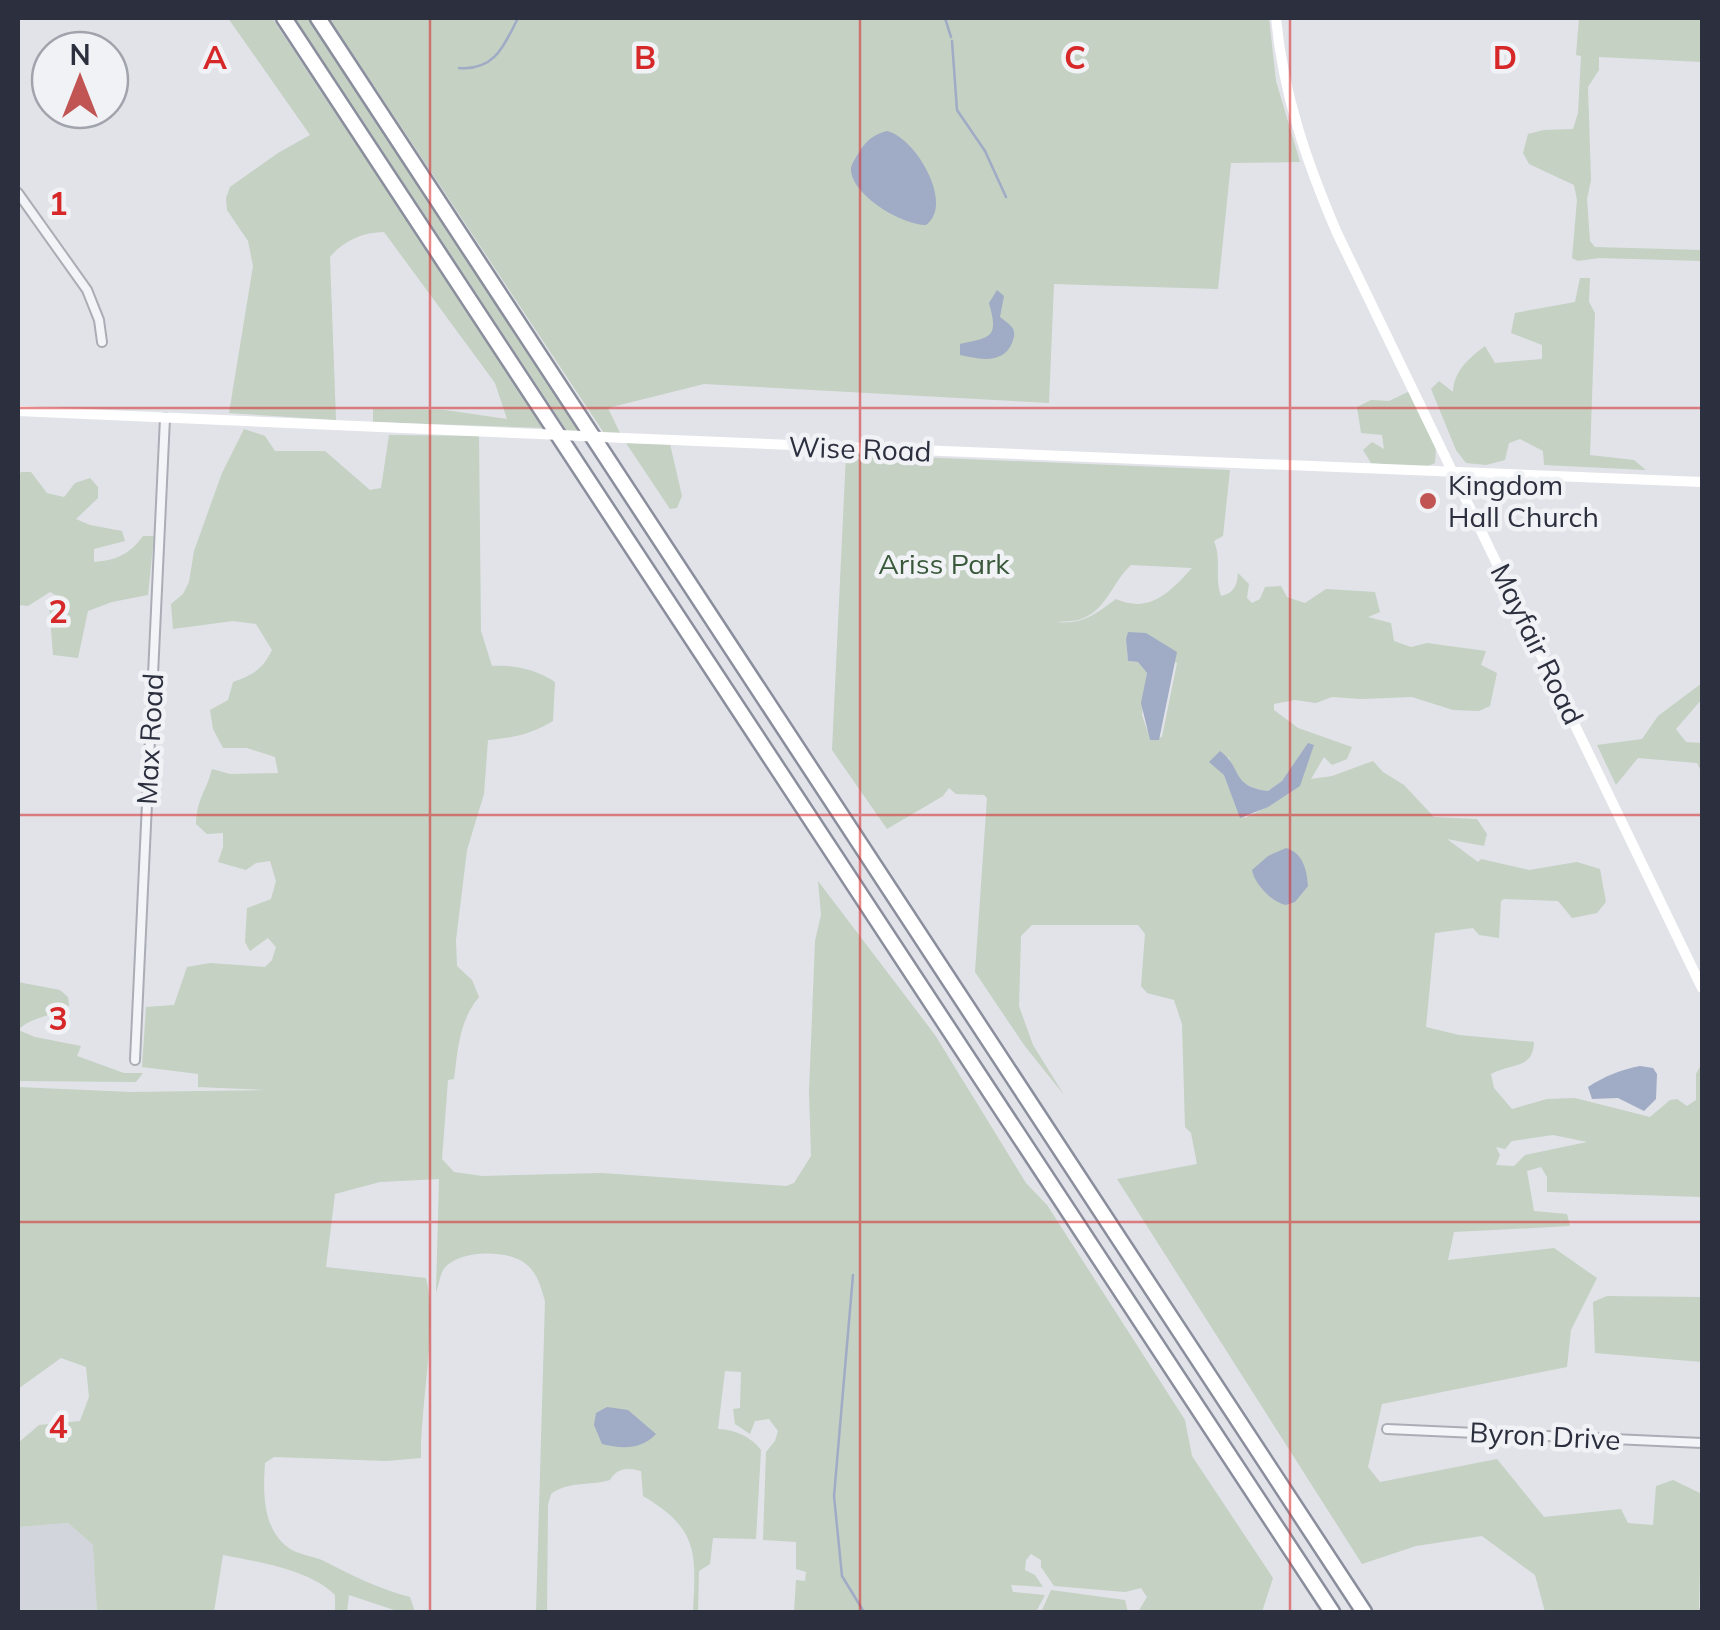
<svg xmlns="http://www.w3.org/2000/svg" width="1720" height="1630" font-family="Mulish,sans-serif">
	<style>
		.built { fill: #d3d5dd }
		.green { fill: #c4d1c3; fill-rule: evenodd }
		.water { fill: #a0abc5 }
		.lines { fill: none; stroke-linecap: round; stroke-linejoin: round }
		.stream { stroke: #a0abc5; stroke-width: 2.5 }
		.street-casing { stroke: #aaadb5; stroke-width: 12 }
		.highway-casing { stroke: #8a8e9d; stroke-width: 19 }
		.street { stroke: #f3f4f7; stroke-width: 8 }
		.secondary { stroke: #fff; stroke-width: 10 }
		.highway { stroke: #fff; stroke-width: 14 }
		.secondary-bridge { stroke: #fff; stroke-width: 10 }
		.grid { fill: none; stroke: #d62828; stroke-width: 2.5; stroke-opacity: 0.55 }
		.poi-dot { fill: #c15553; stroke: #f0f2f6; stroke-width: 4 }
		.labels { text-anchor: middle; stroke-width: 9; stroke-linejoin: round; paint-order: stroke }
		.street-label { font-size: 28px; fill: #2b2f3e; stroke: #f0f2f6 }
		.poi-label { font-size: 28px; fill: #2b2f3e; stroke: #f0f2f6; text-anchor: start }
		.park-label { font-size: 28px; fill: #3a593a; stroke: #f0f2f6 }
		.grid-label { font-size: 32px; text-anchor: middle; font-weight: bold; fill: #d62828; stroke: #f0f2f6; stroke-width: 9; stroke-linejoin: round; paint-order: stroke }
	</style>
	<rect width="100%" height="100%" fill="#e1e3e8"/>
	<path class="built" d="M68,1523L94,1546L97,1612H18V1527Z"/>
	<path class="green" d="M228,18H272L545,428L373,422V409L445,410L507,419L495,383L384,232C363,232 343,241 330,257L336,420L229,413L253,266L248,241L227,210L226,198L230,187L278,153L310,135Z
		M295,18H308L579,431H567Z
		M329,18H1269L1276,81L1300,162L1231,163L1218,289L1054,284L1049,403L704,384L608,408L621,435L604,433Z
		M1579,18H1702V62L1599,57V70L1588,87L1591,180L1587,199L1590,241L1595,247L1702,250V261L1599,258L1578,261L1572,258L1577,200L1574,185L1529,164L1523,153L1528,134L1544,130L1573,129L1578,113L1581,56L1576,55Z
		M1580,278H1590L1589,302L1595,313L1590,455L1634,460L1646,470L1544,465L1543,451L1520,439L1509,443L1505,460L1486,465L1466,463L1456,450L1431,389L1439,381L1453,392C1454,371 1468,359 1485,346L1495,363L1542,359V345L1511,333L1515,313L1575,302Z
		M1410,391L1436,447L1435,463L1423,468L1371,463L1363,450L1372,442L1384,449L1382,435L1361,433L1357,407L1371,400L1389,401Z
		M244,429L265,436L275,451H325L370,490L381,488L389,435L479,436L481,631L492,666C516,665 535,669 555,682L553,721C531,734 513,738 488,740L484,794L467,850L456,940L457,966L472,980L479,997C459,1021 458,1049 454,1079L448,1080L442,1159L454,1172L482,1176L602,1173L786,1186L794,1183L811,1156L809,1092L815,941L821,915L818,881L935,1035L1026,1183L1047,1205L1185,1420L1192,1456L1273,1578L1262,1612H1138L1147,1597L1141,1588L1125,1592L1054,1586L1041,1567V1560L1031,1554L1026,1560L1025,1570L1035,1575L1043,1587L1011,1585L1013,1592L1045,1595L1036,1612H794L796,1580L805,1581L806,1572L796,1569V1542L763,1540L766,1452L775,1441L778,1431L769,1419L755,1421L750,1434L735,1424L733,1409L740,1408L741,1372L725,1371L718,1429C736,1430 750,1436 761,1450L756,1539L713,1538L710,1564L699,1571L698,1612H693C696,1553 699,1529 643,1496L641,1471C627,1467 617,1468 610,1480C590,1486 567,1481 551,1494L548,1505L547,1612H536L545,1301C541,1288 538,1274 527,1265C511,1249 457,1249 443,1270C440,1276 438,1287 436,1293L439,1179L380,1182L335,1194L326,1267L426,1278C438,1323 420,1406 421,1458L387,1461L274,1457L265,1463C263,1493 262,1532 292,1550C301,1555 312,1556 322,1560C351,1575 379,1589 410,1597L415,1612H400L349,1595L347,1612H335V1595C309,1569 258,1562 223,1555L214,1612H97L93,1545L68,1523L18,1527V1443L39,1425L80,1421L89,1397L86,1367L61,1358L18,1389V1087L131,1092L266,1090L198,1087V1074L142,1067L146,1007L174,1005L187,967L210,963L265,967L272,960L276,947L268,938L250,951L245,942L247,908L271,899L276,881L270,861L256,863L246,870L218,862L223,847V833L207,834L196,824C197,798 206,792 212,769L230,774L278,773L275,757L247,748H223L213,729L210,710L228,700L233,682C253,675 263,669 272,650L256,624L233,621L173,629L171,604L183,594L189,582L194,551L222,473Z
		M626,443L670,444L682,496L677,508L670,509Z
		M846,454L1230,470L1223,536L1214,541C1222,560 1214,577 1221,596C1234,593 1237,586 1238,573L1249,584L1247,598L1252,603L1260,599L1265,587L1281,586L1287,597L1305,603L1326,589L1375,592L1380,612L1368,617L1391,623L1394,641L1411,647L1427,643L1486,651L1481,665L1497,673L1490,706L1479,711L1453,710L1412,697L1361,699L1332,697L1316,703L1295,700L1274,704V710L1298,728L1352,747L1347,759L1332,765L1324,757L1311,779L1332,776L1373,761L1383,772L1404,785L1434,817L1477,819L1487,834L1484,846L1447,839L1478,862L1481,859L1529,870L1577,862L1600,869L1606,902L1597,913L1572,918L1558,901L1504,899L1501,901L1499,938L1479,935L1473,928L1435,933L1426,1027L1459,1035L1534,1042C1533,1070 1512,1062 1491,1074L1494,1088L1512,1109L1547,1099L1575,1098L1650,1117L1670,1100L1677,1099L1687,1106L1696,1100V1074L1702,1063V1197L1547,1192V1177L1541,1167L1527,1171L1534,1211L1567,1214L1570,1226L1454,1232L1448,1260L1554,1248L1597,1278L1571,1330L1567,1367L1382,1404L1368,1467L1380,1482L1497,1459L1544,1517L1621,1509L1628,1523L1653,1525L1656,1486L1673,1480L1702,1494L1699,1607L1702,1612H1545L1535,1575L1482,1536L1416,1546L1362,1564L1117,1179L1197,1164L1191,1133L1185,1127L1182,1024L1174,1000L1147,993L1141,986L1145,934L1138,925H1032L1021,936L1019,1006L1033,1045L1064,1095L1024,1045L975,972L987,798L984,795L956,794L949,788L943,796L887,829L832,750ZM1131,565L1192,568C1170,592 1150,614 1116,599C1096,614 1082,625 1056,622C1063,621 1074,622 1081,619C1106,611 1113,581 1131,565ZM1126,639L1177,663L1162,737L1150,739L1142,715L1147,673L1138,662L1128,661ZM1313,745C1303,786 1281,800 1245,818L1224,775L1228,756C1237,779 1244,788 1268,791L1282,781ZM1553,1135L1587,1142L1525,1155L1514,1166L1496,1165L1500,1155L1496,1147L1505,1149L1512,1141Z
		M21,472H31L47,493L64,497L75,483L90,478L98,487V498L76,519L90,525L122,531L125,541L94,549V562C117,560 130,554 143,536H154L148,595L112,602L88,611L78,658L53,655L49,604L58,600L57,596L50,592L28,606L18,605V478Z
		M1702,683V699L1676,729L1686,742L1702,743V773L1697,763L1638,758L1616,785L1597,745L1642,739L1658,716Z
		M18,982L60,990L68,997L69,1006C52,1017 32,1016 18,1030L35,1037L81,1046L77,1056L124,1073H143L136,1082L18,1081Z
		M1607,1296L1702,1297V1362L1595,1353L1593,1302Z
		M1051,1590L1125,1600L1128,1612H1041Z"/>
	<path class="water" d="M887,131C915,137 955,204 926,225C903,225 854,197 851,171C850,164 858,155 861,149C868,139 875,134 887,131Z
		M997,290L1004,296L1000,317C1011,326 1018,328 1012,343C1003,365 978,359 960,355V344C991,337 999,338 989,303Z
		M1128,632L1146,633L1177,652L1159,740H1150L1141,703L1147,673L1138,662L1128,661L1126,639Z
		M1308,743L1314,745L1300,786L1268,807L1240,818L1224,775L1209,762L1220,751C1243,768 1230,786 1268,791L1282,781Z
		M1286,848C1303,853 1307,870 1308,886L1295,902L1286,905C1272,902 1255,885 1252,870L1268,856Z
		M1640,1066L1653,1068L1657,1074L1656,1099L1644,1111L1618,1098L1592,1099L1588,1087C1605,1076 1620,1070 1640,1066Z
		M607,1407L628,1410L656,1434C641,1450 621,1449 602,1444L594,1425L596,1413Z"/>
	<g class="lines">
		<path class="stream" d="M945,18L951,37
			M952,41L957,110L985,151L1006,197
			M459,68C496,71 505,43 518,18
			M853,1275L834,1496L842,1576L864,1612"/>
		<g class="street-casing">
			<path id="street" d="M18,193L87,290L99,320L102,342
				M135,1060L165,418
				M1387,1429L1702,1443"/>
		</g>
		<g class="highway-casing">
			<path id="highway" d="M284,18L1332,1612
				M318,18L1364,1612"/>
		</g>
		<use href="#street" class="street"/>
		<path class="secondary" d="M1276,18C1283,94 1307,163 1337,233L1702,988
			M18,411L539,434
			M624,438L1702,482"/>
		<use href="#highway" class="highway"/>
		<path class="secondary-bridge" d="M539,434L624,438"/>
	</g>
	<path class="grid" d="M430,18V1612M860,18V1612M1290,18V1612M18,408H1702M18,815H1702M18,1222H1702"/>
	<circle class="poi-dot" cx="1428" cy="501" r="10"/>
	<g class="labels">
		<g class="street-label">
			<text transform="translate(860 449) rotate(2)" y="10">Wise Road</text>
			<text transform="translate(1537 644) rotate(64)" y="10">Mayfair Road</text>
			<text transform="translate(150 739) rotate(-87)" y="10">Max Road</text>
			<text transform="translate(1545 1436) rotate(3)" y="10">Byron Drive</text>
		</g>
		<g class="poi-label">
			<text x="1448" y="495">Kingdom<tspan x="1448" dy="32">Hall Church</tspan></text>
		</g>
		<g class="park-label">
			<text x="944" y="574">Ariss Park</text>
		</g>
	</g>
	<g class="grid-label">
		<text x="215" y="69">A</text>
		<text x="645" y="69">B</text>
		<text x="1075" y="69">C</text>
		<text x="1505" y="69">D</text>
		<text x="58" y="215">1</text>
		<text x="58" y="623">2</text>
		<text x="58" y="1030">3</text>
		<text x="58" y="1438">4</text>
	</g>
	<rect width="1720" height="1630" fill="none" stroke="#2b2f3e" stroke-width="40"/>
	<g transform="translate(80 80)"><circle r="48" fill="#f0f2f6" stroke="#a1a4ac" stroke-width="2.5"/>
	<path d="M0-8L18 38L0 25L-18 38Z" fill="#c15553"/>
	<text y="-15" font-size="28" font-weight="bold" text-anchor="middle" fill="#2b2f3e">N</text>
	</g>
</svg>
